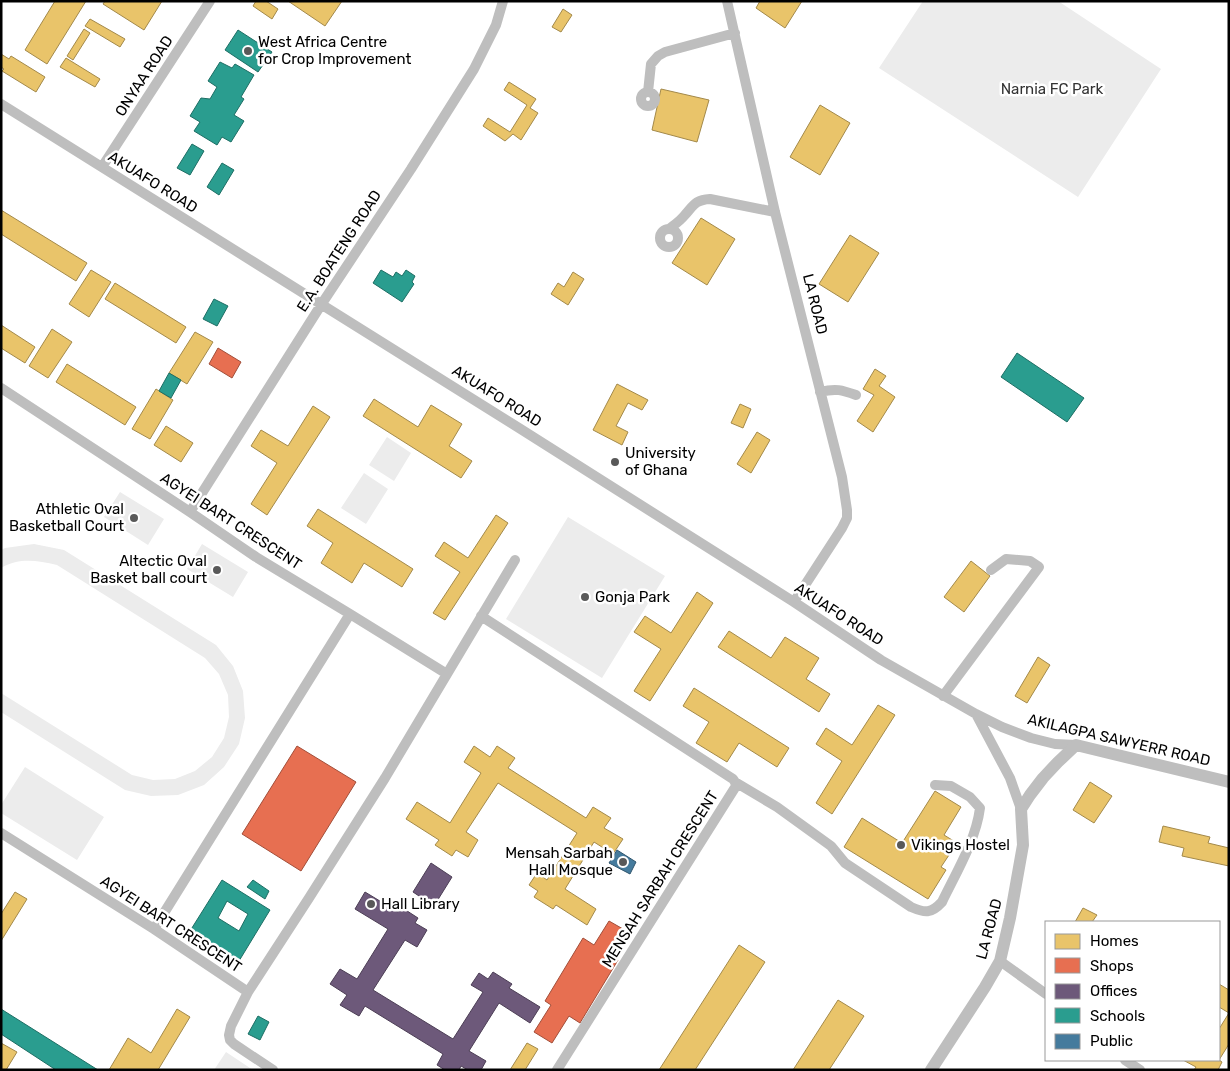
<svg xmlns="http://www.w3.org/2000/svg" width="1230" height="1071" font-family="Rubik,sans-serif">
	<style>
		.green { fill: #ececec }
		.homes { fill: #e9c46a; stroke: #a3894a }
		.shops { fill: #e76f51; stroke: #a24e39 }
		.offices { fill: #6d597a; stroke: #4c3e55 }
		.schools { fill: #2a9d8f; stroke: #1d6e64; fill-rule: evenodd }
		.public { fill: #457b9d; stroke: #30566e }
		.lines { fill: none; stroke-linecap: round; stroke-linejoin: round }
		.minor { stroke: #bebebe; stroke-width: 10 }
		.tertiary { stroke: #bebebe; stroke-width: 12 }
		.poi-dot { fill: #595959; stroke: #fff; stroke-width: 2 }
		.labels { text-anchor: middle; stroke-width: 5; stroke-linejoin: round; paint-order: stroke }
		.poi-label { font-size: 15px; fill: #000; stroke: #fff; text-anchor: start }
		.street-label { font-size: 15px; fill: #000; stroke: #fff }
		.park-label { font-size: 15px; fill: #333; stroke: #fff }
	</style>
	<rect width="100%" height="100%" fill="#fff"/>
	<path class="green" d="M923,1H1058L1161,69L1078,197L879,68Z
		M387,437L411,453L394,481L369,465Z
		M364,473L388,489L366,524L341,508Z
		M120,492L164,519L148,545L104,517Z
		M568,517L665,576L602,678L506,619Z
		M34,544L64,550L216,645L233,666L243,691L245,718L239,744L224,767L204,785L178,795L151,796L125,790L1,712V693L132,775L153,780L175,779L195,771L212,757L224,738L229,717L228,695L219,674L205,658L57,565C37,561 21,557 1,568V550L5,548Z
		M202,544L248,572L233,597L187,569Z
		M25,767L104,817L77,860L1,813V805Z
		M226,1052L253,1070H214Z"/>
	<path class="homes" d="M55,1H86L47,64L25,50Z
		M105,1H162L144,30L103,4Z
		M256,1H266L278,9L272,19L253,6Z
		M288,1H342L325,26Z
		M760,1H802L785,28L756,8Z
		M563,9L572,15L561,32L552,27Z
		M90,19L125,39L120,47L85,26Z
		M84,29L90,33L73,60L67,56Z
		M1,54L9,59L11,56L45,77L36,92L2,71L4,69L1,67Z
		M66,58L100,79L95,87L60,67Z
		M509,82L536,99L530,108L538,113L521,140L513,134L505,141L483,126L488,118L510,132L527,105L504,90Z
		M661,89L709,100L697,142L652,130Z
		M820,105L850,123L820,175L790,157Z
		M1,210L87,263L76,281L1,234Z
		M701,218L735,239L707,285L672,263Z
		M850,235L879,253L848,302L819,284Z
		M91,270L111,282L89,317L69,304Z
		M573,272L584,279L568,305L551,294L558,283L564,287Z
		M115,283L186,327L176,343L105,299Z
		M1,325L35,347L25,363L1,348Z
		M52,329L72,342L48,378L29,366Z
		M195,332L213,342L187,384L169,373Z
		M67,364L136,407L125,425L56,382Z
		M875,369L886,376L879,386L895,397L873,432L857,421L874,395L863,389Z
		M617,384L648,400L642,410L628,403L616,426L628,432L622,445L593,430Z
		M156,389L173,400L150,439L132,429Z
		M374,399L418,427L431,405L462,424L449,446L472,461L461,478L363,416Z
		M740,404L751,409L743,428L731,423Z
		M313,406L330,417L267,515L251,504L277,463L251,446L261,430L288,446Z
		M166,426L193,443L181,462L154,445Z
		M757,432L770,440L751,473L737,464Z
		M318,509L413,569L402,587L364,563L352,583L321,563L333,543L307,526Z
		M496,515L508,523L445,620L433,613L460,572L435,556L444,542L468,558Z
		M971,561L990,576L964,612L944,597Z
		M697,592L713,603L650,701L634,691L661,649L634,632L645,616L671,633Z
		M729,631L771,658L785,637L819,658L806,679L830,694L819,712L718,647Z
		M1038,657L1050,665L1027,703L1015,696Z
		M694,688L789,748L777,767L739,743L727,762L696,743L709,722L683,706Z
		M878,705L895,715L832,814L816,803L842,761L816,744L826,728L852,745Z
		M474,746L490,757L497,746L515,758L508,768L586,818L593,807L611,818L604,828L623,839L613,854L594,842L565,889L596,909L587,925L556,905L553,909L534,897L538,891L529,885L537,873L547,880L577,833L498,783L466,832L478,840L468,857L456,850L452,856L435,845L439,840L406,819L417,802L450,823L481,773L464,762Z
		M1090,782L1112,796L1094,823L1073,810Z
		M935,791L961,807L944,835L957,843L941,867L946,870L928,899L844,847L862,818L902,843Z
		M1163,826L1210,837L1208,843L1229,848V866L1182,856L1184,848L1159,842Z
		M15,892L27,899L1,941V914Z
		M1083,908L1097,915L1092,922H1075Z
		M739,945L765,962L695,1070H659Z
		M1219,984L1229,990V1044L1219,1060L1222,1062L1218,1070H1194L1196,1067L1183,1060H1219V1029L1229,1013L1219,1007Z
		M838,1000L864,1016L829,1070H793Z
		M177,1009L190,1017L158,1070H109L128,1038L151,1053Z
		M1,1043L17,1052L6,1070H1Z
		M527,1043L538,1049L525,1070H510Z"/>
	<path class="shops" d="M218,348L241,362L232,378L209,364Z
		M297,746L356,782L301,871L242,834Z
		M609,921L623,929L608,954L618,960L580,1023L569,1016L552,1043L534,1032L551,1005L545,1001L583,938L594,945Z"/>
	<path class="offices" d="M431,863L452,877L434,906L413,892Z
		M365,892L398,912L401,907L418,918L415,923L427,930L417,947L405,940L373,990L453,1039L483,992L471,985L479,973L488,979L493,972L512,984L509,988L540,1007L530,1023L499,1003L469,1051L486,1061L481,1070H468L461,1066L459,1070H445L437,1065L443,1054L365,1006L359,1016L340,1005L347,995L330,984L340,969L357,979L388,929L355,909Z"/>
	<path class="schools" d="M238,30L272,52L258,72L225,50Z
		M220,62L232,68L235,64L254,75L241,97L244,99L234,115L244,121L231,142L222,137L217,145L194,131L200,122L190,116L201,98L210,99L217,87L208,81Z
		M192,144L204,151L190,175L177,168Z
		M222,163L234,170L219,195L207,187Z
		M381,270L393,277L396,272L402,276L406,270L415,276L412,282L414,284L402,302L373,283Z
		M214,299L228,306L217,326L203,319Z
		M1017,353L1084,398L1067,422L1001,377Z
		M169,373L181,380L171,398L159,391Z
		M222,880L270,910L239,961L190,931ZM227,901L248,914L239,931L218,918Z
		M253,880L269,891L265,899L247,887Z
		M1,1009L98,1070H56L1,1034Z
		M258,1016L269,1022L260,1040L248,1034Z"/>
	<path class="public" d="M617,850L636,862L630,874L609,863Z"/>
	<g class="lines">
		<path class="minor" d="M727,1L775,212L842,477L847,510V518L842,528L794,602
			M648,92L651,64L658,56L665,52L735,33
			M641 99a7 7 0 1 1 14 0a7 7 0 1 1-14 0Z
			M1,104L519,428L794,602L881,660L976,714L1002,727L1031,738L1055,744L1076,745
			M102,167L210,1
			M669,229C674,225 680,221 684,216C694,205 695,200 710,199L775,212
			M660 238a9 9 0 1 1 18 0a9 9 0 1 1-18 0Z
			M1,388L190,512L256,557L350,614L447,674
			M820,392C836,388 842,390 856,395
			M190,512L321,305L411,169L474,69L496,25L503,1
			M481,616L733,779L735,782L777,807L831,846L845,863L911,907C925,913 931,914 942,902C956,873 976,840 980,808L970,797L951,786L935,785
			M943,696L1039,567L1030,561L1006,559L991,570
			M976,714L1010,778L1021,809
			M1,833L154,929L248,992
			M154,929L350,614
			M1000,961L1046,994
			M1125,1060L1140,1070
			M273,1070L234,1044L230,1040L229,1035L231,1026L248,992L309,898L385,778L515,560
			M557,1070L736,786L735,782"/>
		<path class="tertiary" d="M931,1070L985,987L1000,961L1010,918L1023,845L1021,809L1030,795L1043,778L1058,762L1076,745L1229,782"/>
	</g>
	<g class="poi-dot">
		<circle cx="248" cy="51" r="5"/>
		<circle cx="615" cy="462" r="5"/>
		<circle cx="134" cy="518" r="5"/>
		<circle cx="217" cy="570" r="5"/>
		<circle cx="585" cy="597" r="5"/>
		<circle cx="901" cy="845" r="5"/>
		<circle cx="623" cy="862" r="5"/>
		<circle cx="371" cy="904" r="5"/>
	</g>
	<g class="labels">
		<g class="poi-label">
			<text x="258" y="47">West Africa Centre<tspan x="258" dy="17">for Crop Improvement</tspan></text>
			<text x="625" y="458">University<tspan x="625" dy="17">of Ghana</tspan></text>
			<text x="124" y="514" text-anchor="end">Athletic Oval<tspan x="124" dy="17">Basketball Court</tspan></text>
			<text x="207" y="566" text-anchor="end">Altectic Oval<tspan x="207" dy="17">Basket ball court</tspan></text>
			<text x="595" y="602">Gonja Park</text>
			<text x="911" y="850">Vikings Hostel</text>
			<text x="613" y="858" text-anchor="end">Mensah Sarbah<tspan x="613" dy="17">Hall Mosque</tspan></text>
			<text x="381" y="909">Hall Library</text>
		</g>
		<g class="street-label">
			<text transform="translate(144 76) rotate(-57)" y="5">ONYAA ROAD</text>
			<text transform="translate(153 182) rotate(32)" y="5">AKUAFO ROAD</text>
			<text transform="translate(339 251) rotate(-57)" y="5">E.A. BOATENG ROAD</text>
			<text transform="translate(815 304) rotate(76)" y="5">LA ROAD</text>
			<text transform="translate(497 396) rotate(32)" y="5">AKUAFO ROAD</text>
			<text transform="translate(231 521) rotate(33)" y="5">AGYEI BART CRESCENT</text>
			<text transform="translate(839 614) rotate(33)" y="5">AKUAFO ROAD</text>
			<text transform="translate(1119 740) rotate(13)" y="5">AKILAGPA SAWYERR ROAD</text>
			<text transform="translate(660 879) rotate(-58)" y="5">MENSAH SARBAH CRESCENT</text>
			<text transform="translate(171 924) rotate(33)" y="5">AGYEI BART CRESCENT</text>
			<text transform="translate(989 929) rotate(-75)" y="5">LA ROAD</text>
		</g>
		<g class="park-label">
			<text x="1052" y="94">Narnia FC Park</text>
		</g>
	</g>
	<rect width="1230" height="1071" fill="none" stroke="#000000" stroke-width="5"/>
	<rect x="1045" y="921" width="175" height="140" fill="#ffffff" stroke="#999999"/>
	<rect x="1055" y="934" width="25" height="15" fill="#e9c46a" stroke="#999999"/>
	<text x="1090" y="946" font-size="15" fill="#000000">Homes</text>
	<rect x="1055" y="958" width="25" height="15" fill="#e76f51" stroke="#999999"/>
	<text x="1090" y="971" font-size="15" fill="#000000">Shops</text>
	<rect x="1055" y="984" width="25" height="15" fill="#6d597a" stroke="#999999"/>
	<text x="1090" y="996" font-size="15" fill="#000000">Offices</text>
	<rect x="1055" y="1008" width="25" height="15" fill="#2a9d8f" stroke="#999999"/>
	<text x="1090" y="1021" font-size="15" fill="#000000">Schools</text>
	<rect x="1055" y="1034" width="25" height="15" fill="#457b9d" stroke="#999999"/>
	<text x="1090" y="1046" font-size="15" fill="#000000">Public</text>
</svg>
